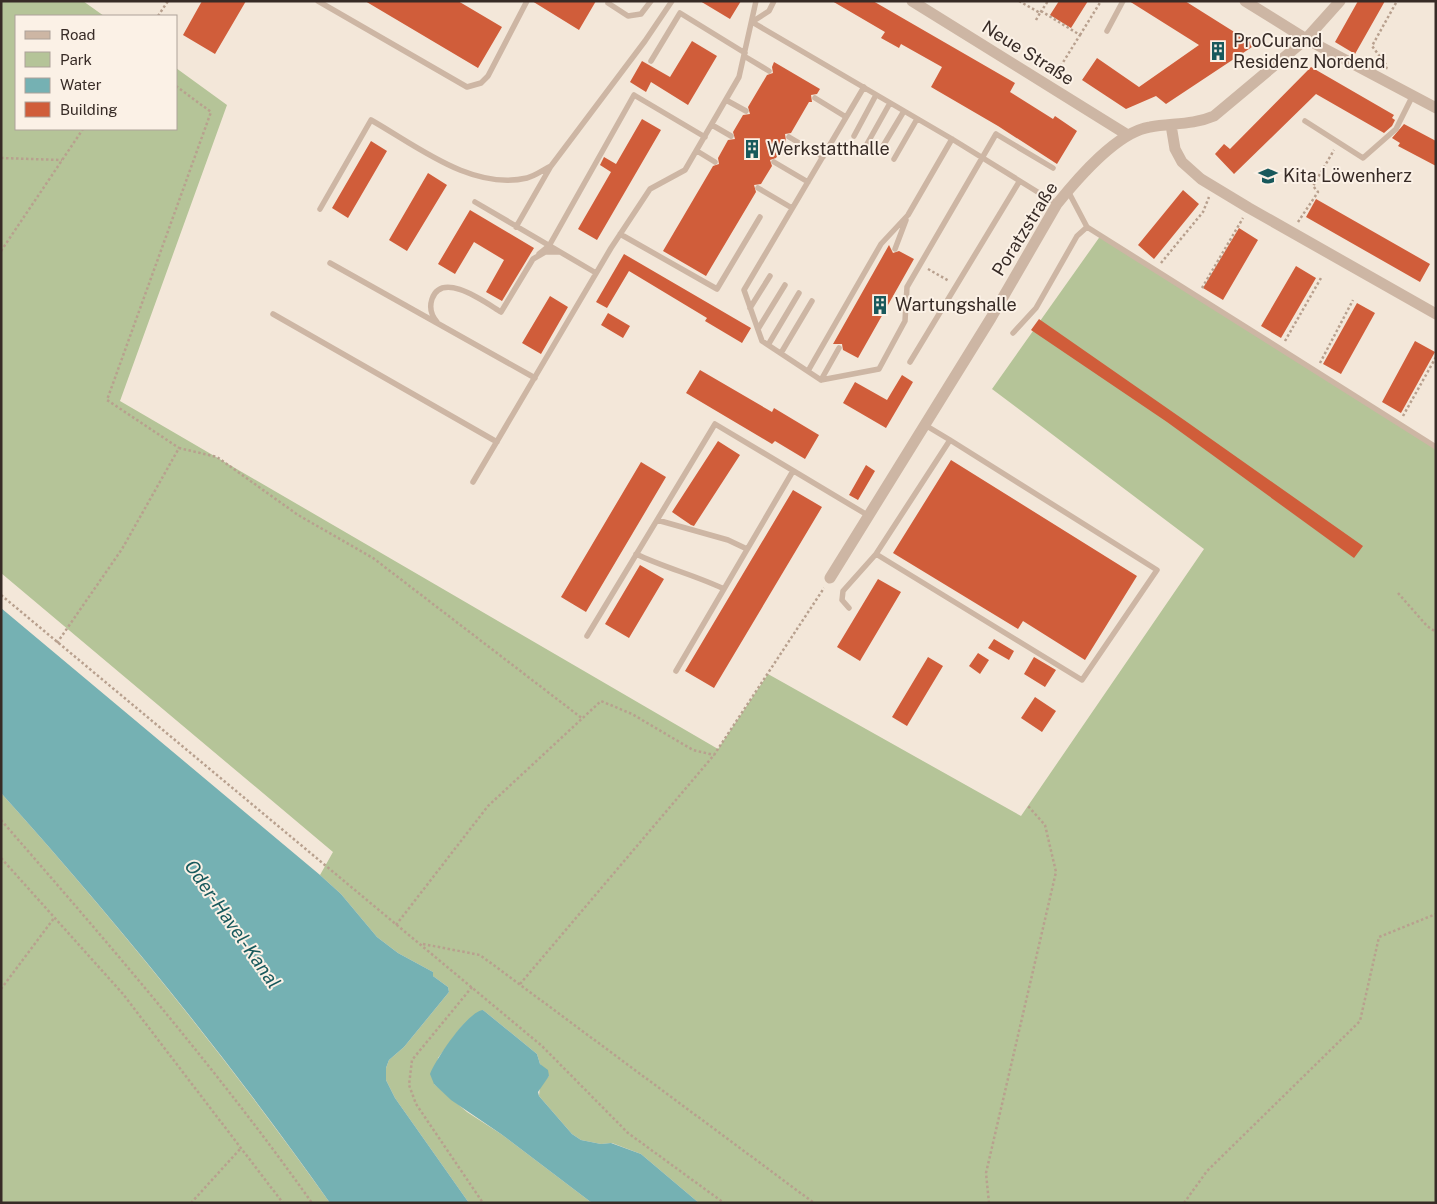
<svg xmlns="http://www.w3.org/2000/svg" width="1437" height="1204" font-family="'Public Sans',sans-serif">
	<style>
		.green { fill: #b5c498 }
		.water { fill: #75b1b3 }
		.building { fill: #d05d3a }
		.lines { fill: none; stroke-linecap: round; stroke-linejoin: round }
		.path { stroke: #b8a08e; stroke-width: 2.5; stroke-dasharray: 2.5 2.5; stroke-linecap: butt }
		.lane { stroke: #cdb6a4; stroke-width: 5.5 }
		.street { stroke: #cdb6a4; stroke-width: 11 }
		.labels { text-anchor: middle; stroke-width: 4; stroke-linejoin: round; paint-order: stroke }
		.poi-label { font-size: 18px; fill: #372b26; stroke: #fbf1e6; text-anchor: start }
		.street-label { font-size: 18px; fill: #372b26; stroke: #fbf1e6 }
		.water-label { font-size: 19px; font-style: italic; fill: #18595c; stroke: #fbf1e6 }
	</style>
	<rect width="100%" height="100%" fill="#f3e7d9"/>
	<path class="green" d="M1,1H83L104,16H16V129H176V68L227,105L120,401L718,749L768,674L1021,816L1204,549L992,389L1101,235L1436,446V1203H699L641,1154L612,1143L601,1144L581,1140L572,1134L539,1096L540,1086L549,1076L540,1064L537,1054L483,1010L462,1026L438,1058L434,1084L467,1112L501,1134L592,1203H469L395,1098L386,1080V1068L389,1060L404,1047L449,992L448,987L433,976V972L398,953L377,937L341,894L320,875L333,852L1,573Z
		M1,793C119,924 228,1060 330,1203H1Z"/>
	<path class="water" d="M1,608L320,875L341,894L377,937L398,953L433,972V976L448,987L449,992L404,1047L389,1060L386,1068V1080L395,1098L469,1203H330C229,1060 119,924 1,793Z
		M483,1010L537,1054L540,1064L548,1070L549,1076L538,1092L539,1096L572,1134L581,1140L601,1144L611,1143L641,1154L699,1203H592L501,1134L451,1100L434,1084L430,1074C436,1059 467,1012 483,1010Z"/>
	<path class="building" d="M202,1H246L215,54L183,35Z
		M365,1H458L502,27L478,68Z
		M532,1H596L579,30Z
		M700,1H741L730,19Z
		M832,1H873L1015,83L1010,92L1053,119L1055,116L1077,131L1057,164L998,126L931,87L942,67L901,44L899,48L881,38L885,32Z
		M1059,1H1088L1071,28L1050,15Z
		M1129,1H1185L1255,45L1166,104L1156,96L1126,109L1082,80L1097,58L1139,87L1199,45Z
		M1358,1H1385L1355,54L1335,42Z
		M692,41L717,56L688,105L651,82L646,92L630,82L642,61L670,77Z
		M774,62L820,89L817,94L811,95L812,102H809L791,133L785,134L786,141L776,158L770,160L772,166L761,184L754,185L756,192L706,276L663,251L713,166L719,164L718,158L728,140L735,139L733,132L743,115L750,114L748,107L767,75L773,73L772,67Z
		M1311,67L1394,115L1392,118L1395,120L1392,126L1384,133L1316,94L1234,174L1215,154L1224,144L1230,149Z
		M642,119L661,130L597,240L578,229L611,172L600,165L604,157L616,164Z
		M1404,124L1436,141V166L1398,146L1400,143L1392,138Z
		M371,141L387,151L348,218L332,208Z
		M428,173L447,185L407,251L389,240Z
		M1183,190L1199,204L1154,259L1138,245Z
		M1316,199L1430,264L1420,282L1306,217Z
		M470,210L534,248L502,301L486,292L504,260L474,242L455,274L438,264Z
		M1239,228L1258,240L1223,300L1203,288Z
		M889,245L893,253L899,251L914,259L858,358L843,350L842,344H833Z
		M624,254L751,328L742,343L705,321L707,318L629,271L607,308L596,302Z
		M1296,266L1316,278L1281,338L1261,326Z
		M550,296L568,307L541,354L522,343Z
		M1357,303L1375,313L1341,374L1323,364Z
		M608,313L630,326L623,338L601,325Z
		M1039,319L1187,422L1363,546L1354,558L1167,422L1031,330Z
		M1415,341L1435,352L1401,413L1382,402Z
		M700,370L772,412L774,408L819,435L805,459L775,441L772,444L686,393Z
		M902,375L913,382L886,428L843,403L855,382L887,400Z
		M718,441L740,455L694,526L691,525L672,512Z
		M951,460L1137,576L1085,660L1023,621L1018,629L893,553Z
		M641,462L666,477L586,612L561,597Z
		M866,465L875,471L858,500L849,495Z
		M793,490L822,507L714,688L685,671Z
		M640,565L664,579L629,638L605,624Z
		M878,579L901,592L860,661L837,647Z
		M994,639L1014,651L1009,660L988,648Z
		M978,653L989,660L980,674L969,666Z
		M928,657L943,666L907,726L892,717Z
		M1034,657L1056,670L1045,687L1024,674Z
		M1035,697L1056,711L1042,732L1021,718Z"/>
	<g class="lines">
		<path class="path" d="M1019,1L1040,13L1048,1
			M1041,11L1080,35L1057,72
			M158,16L168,1
			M1036,20L1040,13
			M1080,35L1101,1
			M1386,69L1387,66L1372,46L1397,1
			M176,86L211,112L107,400L179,448
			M1,158L62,160
			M1298,222L1318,192L1313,186L1334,150
			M1,251L83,129
			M1161,263L1203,212L1209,197
			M928,269L949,281
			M1202,288L1243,218
			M1285,341L1321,278
			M1320,363L1353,300
			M1403,416L1436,357
			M1398,593L1427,626L1436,632
			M1,595L542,1046L628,1133L724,1203
			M57,643L122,549L179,448L217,457L298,515L373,558L583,719
			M1,820C109,944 217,1069 312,1203
			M1,858L123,994L283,1203
			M396,925L488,806L601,701L632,714L693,750L714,755
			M423,944L480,955L814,1203
			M520,984L714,755L824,588
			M472,987L412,1060L409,1085L416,1104L483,1203
			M1,989L54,918
			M191,1203L241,1148
			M989,1203L986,1173L1056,872L1045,825L1028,806
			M1184,1203L1207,1171L1360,1021L1379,937L1436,914"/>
		<path class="lane" d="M318,1L467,87L481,83L488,76L527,1
			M608,3L628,16L641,14L651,1
			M752,22L952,139L1057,204
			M752,22L769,11L774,1
			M1107,31L1123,1
			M744,56L769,71
			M651,61L680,13L745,53
			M864,87L744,290L762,341L821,380L879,369L905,321L907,287L996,134L1053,168
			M815,98L846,117
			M726,100L746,111
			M1305,121L1363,158L1396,129L1413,95
			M712,125L731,136
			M854,136L876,95
			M789,137L823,157
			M867,144L890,103
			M697,151L715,162
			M880,151L904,111
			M894,159L917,119
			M774,162L808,182
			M758,188L792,208
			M1068,191L1087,227L1436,447
			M475,202L596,273
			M320,209L371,120C417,146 472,191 527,178C535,176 543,170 551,166
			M516,227L551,166L645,41L672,1
			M620,234L717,289L760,217
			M895,249L906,220
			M539,254L549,246L634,95L705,137
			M330,263L535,378
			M750,308L770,276
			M273,314L497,442
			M437,322C431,315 429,308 432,299C442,270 486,303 501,312L533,259L545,252H560
			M758,329L785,285
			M1013,333L1036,308L1077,236L1087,227
			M768,345L799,293
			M781,353L812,301
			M910,362L1019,182
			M808,371L881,244L908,215L952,139
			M821,380L839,348
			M925,425L950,440L1157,570L1082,680L876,554L950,440
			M473,482L611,248L650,189L685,170L739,77L756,1
			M657,520L728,540L747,549
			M636,554C665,568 695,575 724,589
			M849,608L842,600L843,591L876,554
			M587,636L715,424L869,516
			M676,671L793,471"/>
		<path class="street" d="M912,1L1126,134
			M1245,1L1306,39L1436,108
			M1171,125L1175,149L1182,162L1201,179L1249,208L1436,314
			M830,578L991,318L1057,204C1078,178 1117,132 1150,127C1172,123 1193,125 1214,116L1306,39L1340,1"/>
	</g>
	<defs>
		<g id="building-bare" transform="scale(1.5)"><path d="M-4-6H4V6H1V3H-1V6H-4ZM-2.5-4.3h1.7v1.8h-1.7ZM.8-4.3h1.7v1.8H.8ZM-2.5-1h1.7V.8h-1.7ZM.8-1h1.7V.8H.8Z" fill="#18595c" stroke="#fbf1e6" stroke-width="2.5" paint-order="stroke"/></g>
		<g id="school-bare" transform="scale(1.5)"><path d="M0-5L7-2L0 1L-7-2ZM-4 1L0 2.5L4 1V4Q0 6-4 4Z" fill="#18595c" stroke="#fbf1e6" stroke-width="2.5" paint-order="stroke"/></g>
	</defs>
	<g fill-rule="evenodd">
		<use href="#building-bare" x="1218" y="51"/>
		<use href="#building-bare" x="752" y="149"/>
		<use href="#school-bare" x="1268" y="176"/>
		<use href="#building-bare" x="880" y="305"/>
	</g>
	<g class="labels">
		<g class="poi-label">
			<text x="1233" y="47">ProCurand<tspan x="1233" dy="21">Residenz Nordend</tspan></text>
			<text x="767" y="155">Werkstatthalle</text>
			<text x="1283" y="182">Kita Löwenherz</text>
			<text x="895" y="311">Wartungshalle</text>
		</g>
		<g class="street-label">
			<text transform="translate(1028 53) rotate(32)" y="6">Neue Straße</text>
			<text transform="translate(1025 229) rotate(-58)" y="6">Poratzstraße</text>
		</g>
		<g class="water-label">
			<text transform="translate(233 924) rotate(55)" y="7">Oder-Havel-Kanal</text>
		</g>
	</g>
	<rect width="1437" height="1204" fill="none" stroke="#372b26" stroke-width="5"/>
	<rect x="15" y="15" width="162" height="115" fill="#fbf1e6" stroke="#ada299"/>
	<rect x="25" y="31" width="25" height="8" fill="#cdb6a4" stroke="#ada299"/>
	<text x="60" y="40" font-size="15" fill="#372b26">Road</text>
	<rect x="25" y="52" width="25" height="15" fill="#b5c498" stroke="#ada299"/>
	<text x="60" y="65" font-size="15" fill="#372b26">Park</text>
	<rect x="25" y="78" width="25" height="15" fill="#75b1b3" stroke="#ada299"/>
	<text x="60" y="90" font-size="15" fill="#372b26">Water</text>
	<rect x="25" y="102" width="25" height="15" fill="#d05d3a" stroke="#ada299"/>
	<text x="60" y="115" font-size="15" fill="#372b26">Building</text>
</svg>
